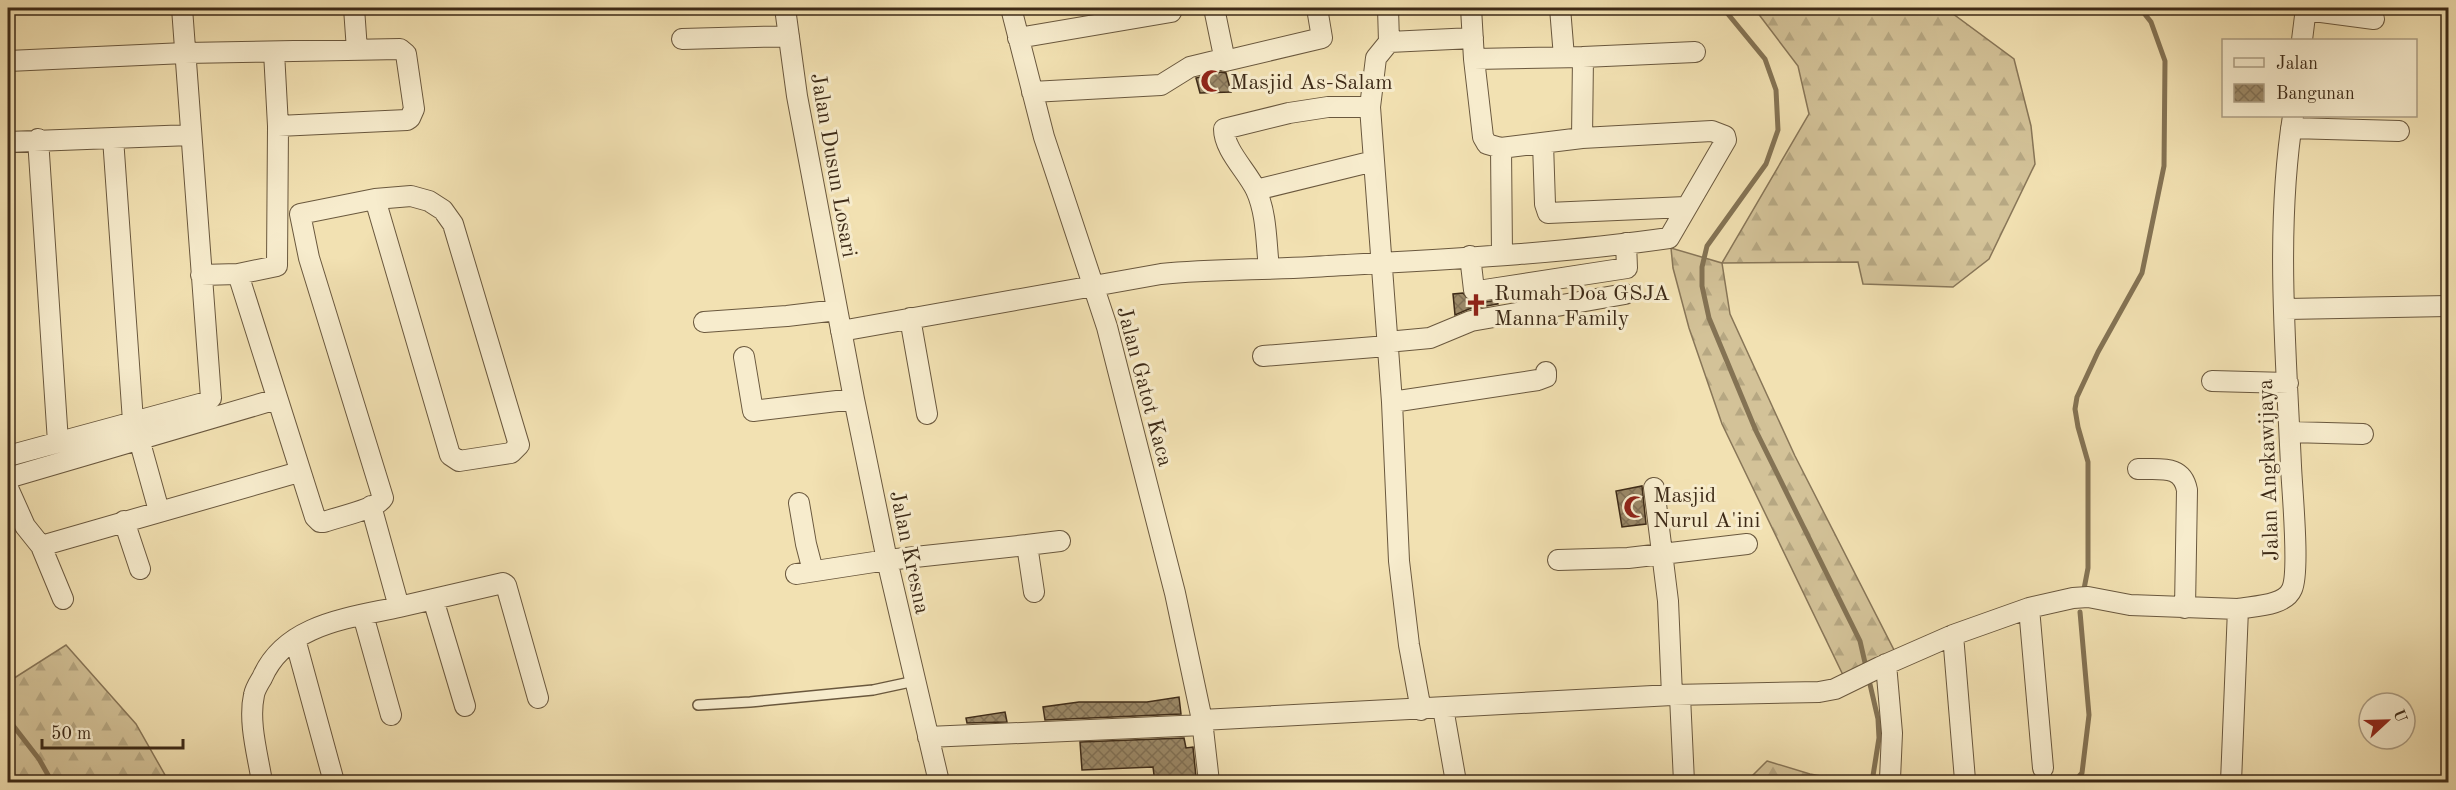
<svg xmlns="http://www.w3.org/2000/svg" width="2456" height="790" font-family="'Old Standard TT',serif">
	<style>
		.forest { fill: url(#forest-firs); stroke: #887658; stroke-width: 1.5 }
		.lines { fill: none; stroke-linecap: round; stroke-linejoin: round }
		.stream { stroke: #847354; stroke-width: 5 }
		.building { fill: url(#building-cross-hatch); stroke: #3d2a17; stroke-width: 1.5 }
		.service-casing { stroke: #6a583e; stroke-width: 12 }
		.minor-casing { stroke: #6a583e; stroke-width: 22 }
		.service { stroke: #f7eccd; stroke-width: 9 }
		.minor { stroke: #f7eccd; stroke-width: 20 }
		.labels { text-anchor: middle; stroke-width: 6; stroke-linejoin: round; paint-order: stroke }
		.poi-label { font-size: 22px; fill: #3d2a17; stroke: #f7eccd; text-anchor: start }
		.street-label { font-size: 22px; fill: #3d2a17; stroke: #f7eccd }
	</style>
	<defs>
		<pattern id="forest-firs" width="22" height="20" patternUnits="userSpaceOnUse" patternTransform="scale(1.5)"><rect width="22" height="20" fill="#d3c298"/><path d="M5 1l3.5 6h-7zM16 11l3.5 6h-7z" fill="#b6a782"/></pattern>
		<pattern id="building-cross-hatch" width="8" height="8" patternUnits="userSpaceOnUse" patternTransform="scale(1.5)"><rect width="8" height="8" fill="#9b8968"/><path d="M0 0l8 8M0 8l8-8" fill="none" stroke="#807055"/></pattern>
	</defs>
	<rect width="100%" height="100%" fill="#f2e1b2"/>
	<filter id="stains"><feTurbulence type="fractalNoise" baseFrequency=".00333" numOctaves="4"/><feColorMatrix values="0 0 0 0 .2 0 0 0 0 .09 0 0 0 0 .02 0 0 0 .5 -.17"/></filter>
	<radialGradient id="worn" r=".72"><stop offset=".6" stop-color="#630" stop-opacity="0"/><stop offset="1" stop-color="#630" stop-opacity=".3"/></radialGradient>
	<path class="forest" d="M1754,8H1945L2014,59L2031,126L2035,164L1989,259L1953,287L1863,284L1858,262L1722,263L1730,314L1795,456L1895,652L1843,675L1722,424L1689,328L1673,268L1671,248L1722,263L1809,114L1798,66Z
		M66,645L136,724L169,782H8V682Z
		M1767,761L1810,774L1852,782H1746Z"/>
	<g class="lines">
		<path class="stream" d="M1723,8L1765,59L1776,90L1778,130L1766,164L1707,246L1702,267V286L1709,318L1756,431L1860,641L1878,719L1879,738L1872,782
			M2084,589L2088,568V462L2078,427L2075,409L2077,397L2098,352L2142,273L2164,166L2165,61L2151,22L2140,8
			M8,719L39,759L52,782
			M2074,782L2082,773L2089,715L2080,612"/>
	</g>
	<path class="building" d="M1221,72L1226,73L1231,92L1200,93L1196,78Z
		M1463,293L1471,302L1480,303L1497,300L1498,304L1469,309L1455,315L1453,294Z
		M1642,486L1646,524L1622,527L1616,491Z
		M1179,697L1181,714L1045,720L1043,707L1079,702H1147Z
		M1005,712L1007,722L967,723L966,718Z
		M1184,738L1186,748L1193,747L1196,777L1155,783L1153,767L1082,770L1080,742Z"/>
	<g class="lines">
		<g class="service-casing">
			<path id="service" d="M698,705L750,702L873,690L915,681"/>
		</g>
		<g class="minor-casing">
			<path id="minor" d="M354,8L357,50
				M785,8L797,96L854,399L887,560L939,782
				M1011,8L1044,137L1107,327L1135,437L1175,593L1202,720L1209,782
				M1214,8L1225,61L1322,38L1317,8
				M1388,8L1389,42L1376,58L1370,107L1392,402L1399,561L1409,645L1421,710
				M1560,8L1564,57
				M2306,10L2374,19
				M1018,38L1171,12L1173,8
				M682,39L789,36
				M2302,40L2306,8
				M1389,42L1473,38
				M1583,57L1695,52
				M1474,59L1583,57L1582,138
				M8,61L185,53L400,49L406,54L414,109L410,118L407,120L278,126
				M1032,92L1161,85L1190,67L1223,59
				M2291,128L2399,131
				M113,138L133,421
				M38,139L58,442
				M8,142L191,135
				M1543,143L1545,204L1548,213L1686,207
				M1501,148L1502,254
				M1256,190L1374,161
				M1470,256L1474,290L1478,291L1627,268L1626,243
				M1269,268C1266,243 1267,214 1256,190C1247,171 1224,150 1224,129L1289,113L1328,107H1370
				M238,274L315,517L320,522H324C337,517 377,509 383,498L309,258L300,214L375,199L411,196L429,201L443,210L453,224L519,445L511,453L459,461L450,455L375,199
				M201,275L238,274L277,266L278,126L274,52
				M2286,309L2448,306
				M910,318L927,414
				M704,322L787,316L837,310
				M841,331L1161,274C1211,269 1261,270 1311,267C1430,260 1551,255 1669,238L1726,140L1725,136L1712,131L1582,138L1501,148L1487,144L1483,137L1474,59L1471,8
				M1387,342L1430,338L1471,321L1625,294
				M1263,356L1387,346
				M744,357L753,411L854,399
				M2212,381L2288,383
				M1392,402L1538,380L1546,377V372
				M2290,432L2363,434
				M139,439L159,511
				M8,456L207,402L211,398L182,8
				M2138,469C2160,470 2182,464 2187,490L2185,608
				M8,478L277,399
				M8,488L25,526L41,546L63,599
				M1654,488L1668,601L1672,695
				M799,503L806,544L813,571
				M371,506L399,607L503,583L506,585L538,698
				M124,521L140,569
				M1027,545L1060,541
				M41,546L299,472
				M1558,560L1628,558L1747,544
				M796,574L887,560L1027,545L1034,592
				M433,599L465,706
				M2029,608L2043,768
				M363,615L391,715
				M1953,635L1965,780
				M295,639L334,782
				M1886,664L1892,733L1890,779
				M1680,696L1684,782
				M1443,708L1456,782
				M1202,720L1672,695L1819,692L1835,689L1880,667L1953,635L2029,608L2073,598L2088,597L2130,605L2238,609
				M928,737L1203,725
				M262,782C258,756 248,722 254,695C255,689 259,683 262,678C285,624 349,618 399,607
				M2231,782L2238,609C2254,606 2285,606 2292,589C2300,571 2292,490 2291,466C2286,352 2275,229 2293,116"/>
		</g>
		<use href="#service" class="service"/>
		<use href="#minor" class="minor"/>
	</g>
	<defs>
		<g id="mosque-bare" transform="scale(1.8)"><path d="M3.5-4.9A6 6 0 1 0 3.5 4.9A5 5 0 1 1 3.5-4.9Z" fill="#8f2418" stroke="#f7eccd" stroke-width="2.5" paint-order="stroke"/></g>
		<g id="church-bare" transform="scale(1.8)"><path d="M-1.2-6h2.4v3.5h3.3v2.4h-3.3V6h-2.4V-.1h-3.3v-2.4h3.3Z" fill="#8f2418" stroke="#f7eccd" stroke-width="2.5" paint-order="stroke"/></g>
	</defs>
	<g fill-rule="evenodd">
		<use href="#mosque-bare" x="1212" y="81"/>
		<use href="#church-bare" x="1476" y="305"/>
		<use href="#mosque-bare" x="1635" y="507"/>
	</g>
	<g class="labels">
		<g class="poi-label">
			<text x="1230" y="89">Masjid As-Salam</text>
			<text x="1494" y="300">Rumah Doa GSJA<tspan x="1494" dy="25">Manna Family</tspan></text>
			<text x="1653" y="502">Masjid<tspan x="1653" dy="25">Nurul A'ini</tspan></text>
		</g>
		<g class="street-label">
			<text transform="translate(835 165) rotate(80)" y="8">Jalan Dusun Losari</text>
			<text transform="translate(1146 386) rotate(75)" y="8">Jalan Gatot Kaca</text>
			<text transform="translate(2267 470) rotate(-92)" y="8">Jalan Angkawijaya</text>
			<text transform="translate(911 552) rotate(78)" y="8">Jalan Kresna</text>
		</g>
	</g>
	<rect width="2456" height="790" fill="none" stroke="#f2e1b2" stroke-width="30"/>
	<rect x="9" y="9" width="2438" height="772" fill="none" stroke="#3d2a17" stroke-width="3"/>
	<rect x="15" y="15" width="2426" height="760" fill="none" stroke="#3d2a17" stroke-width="1.5"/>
	<rect x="2222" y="39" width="195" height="78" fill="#f7eccd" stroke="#ad9e84" stroke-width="1.5"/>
	<rect x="2234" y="58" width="30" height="9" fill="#f7eccd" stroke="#ad9e84" stroke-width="1.5"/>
	<text x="2276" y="69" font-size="18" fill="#3d2a17">Jalan</text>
	<rect x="2234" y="84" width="30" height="18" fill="url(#building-cross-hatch)" stroke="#ad9e84" stroke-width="1.5"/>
	<text x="2276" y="99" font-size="18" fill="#3d2a17">Bangunan</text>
	<g transform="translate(2387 721) rotate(68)"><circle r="28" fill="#f7eccd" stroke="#ad9e84" stroke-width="1.5"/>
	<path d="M0-4.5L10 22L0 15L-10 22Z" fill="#8f2418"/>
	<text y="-9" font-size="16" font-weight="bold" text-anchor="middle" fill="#3d2a17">U</text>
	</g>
	<path d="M42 739v9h141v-9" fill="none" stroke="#3d2a17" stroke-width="3"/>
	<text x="51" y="739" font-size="18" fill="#3d2a17" stroke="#f7eccd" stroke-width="4.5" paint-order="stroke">50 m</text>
	<rect width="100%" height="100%" filter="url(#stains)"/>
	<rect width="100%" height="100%" fill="url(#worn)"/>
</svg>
